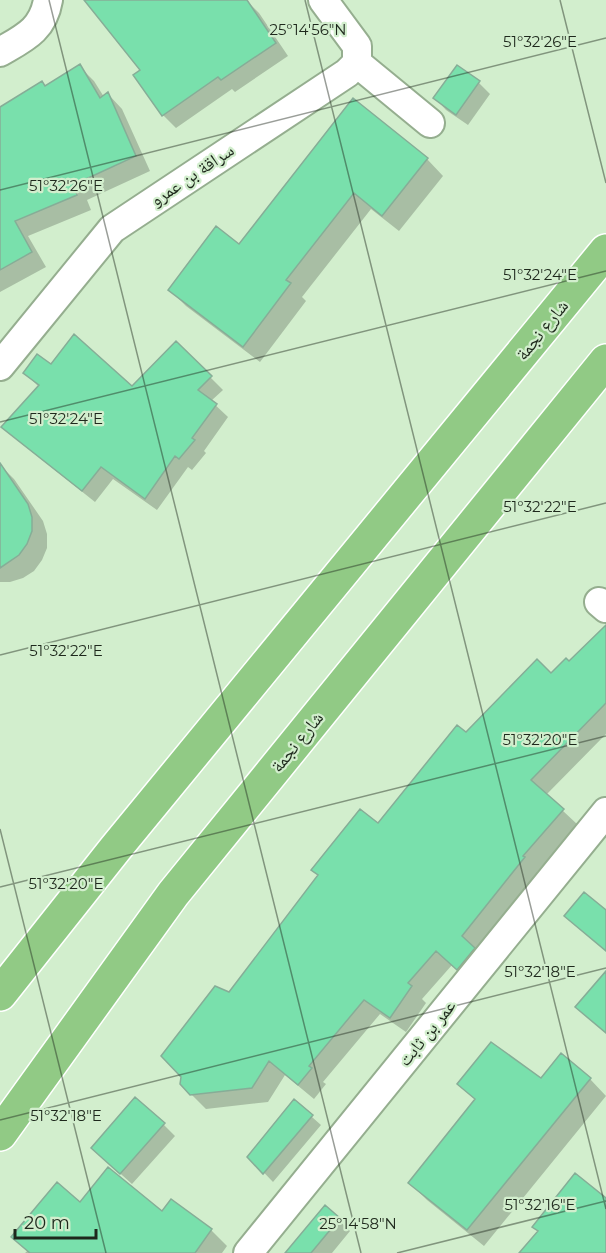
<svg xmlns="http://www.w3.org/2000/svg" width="606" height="1253" font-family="Montserrat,'Noto Naskh Arabic',sans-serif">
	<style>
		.shadow { fill: #0003 }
		.building { fill: #79e0ac; stroke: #86ad97; stroke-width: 1.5 }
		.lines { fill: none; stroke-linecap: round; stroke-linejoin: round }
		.minor-casing { stroke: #95ae8f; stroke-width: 32 }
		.primary-casing { stroke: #fff; stroke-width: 36 }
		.minor { stroke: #fff; stroke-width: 28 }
		.primary { stroke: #91ca85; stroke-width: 33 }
		.ticks { fill: none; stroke: #1e281c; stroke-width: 1.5; stroke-opacity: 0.45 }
		.labels { text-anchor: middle; stroke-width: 4.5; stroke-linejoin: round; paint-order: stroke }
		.street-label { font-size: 18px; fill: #1e281c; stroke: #d2eecd }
		.ticks-label { font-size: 15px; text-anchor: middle; fill: #1e281c; stroke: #d2eecd; stroke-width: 4.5; stroke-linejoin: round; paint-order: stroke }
	</style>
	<rect width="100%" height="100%" fill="#d2eecd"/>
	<path class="shadow" d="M87,0H246L259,13L288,56L235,92L232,89L176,128L163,115L135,75L142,71Z
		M79,66L94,81L104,97L108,94L122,109L150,171L87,200L91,210L28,236L46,267L0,292V109L46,87Z
		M457,67L479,83L490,94L468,125L446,110L435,98Z
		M427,159L443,176L399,231L371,209L302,297L306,301L260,362L186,306L170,290L240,246Z
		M176,343L223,390L211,401L228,417L204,451L206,453L192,470L188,467L157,510L113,479L95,502L16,439L4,427L39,387L25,373L51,366L132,388Z
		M0,465L14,479L43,521L47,534V548L42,560L34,571L23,578L10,582H0Z
		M606,642V734L546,795L578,825L537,872L539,873L473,984L452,965L422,999L426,1003L406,1032L380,1014L323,1082L326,1084L314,1099L285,1075L268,1102L206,1109L191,1094L229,994L378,825L466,734L569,663Z
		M590,1079L606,1096L484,1246L427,1200L410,1183L476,1100L459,1083Z
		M295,1102L321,1125L273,1182L249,1157Z
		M164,1125L175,1136L132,1184L104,1159Z
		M81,1204L163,1213L211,1230L227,1246L222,1253H25Z
		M325,1207L350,1231L332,1253H287Z"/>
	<path class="building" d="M84,0H247L276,43L221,80L218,77L162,116L133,75L140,70Z
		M80,64L100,98L108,92L136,156L73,185L77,195L15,221L32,252L0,270V107L42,81L45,86Z
		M457,65L480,81L456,115L433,98Z
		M353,98L428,158L382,216L354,193L286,280L291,283L243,347L168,290L216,226L239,244Z
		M74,334L132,386L176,341L212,376L198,390L217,404L192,438L195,440L179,459L175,456L145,499L101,467L82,491L1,427L39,385L23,373L37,354L51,364Z
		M0,463L28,504L32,517V531L27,544L19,555L0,568Z
		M606,625V703L531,780L564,809L523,856L525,857L462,936L475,948L457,970L436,951L408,983L412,986L390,1018L364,1000L309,1066L312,1068L298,1085L269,1061L252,1088L190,1095L180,1084L181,1077L161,1056L215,986L229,992L318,875L311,870L360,809L378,823L457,725L466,732L537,659L551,673L566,658L569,661Z
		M584,892L606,910V951L564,916Z
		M606,971V1033L575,1007Z
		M491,1042L541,1078L561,1053L591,1078L467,1230L408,1183L475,1099L457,1084Z
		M135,1097L165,1123L120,1174L91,1148Z
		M294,1099L313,1115L263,1174L247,1157Z
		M108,1167L162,1211L171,1199L212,1229L195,1253H30L11,1237L57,1182L80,1202Z
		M575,1173L606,1198V1253H519L538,1231L532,1227Z
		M325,1205L340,1218L311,1253H285Z"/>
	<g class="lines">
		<g class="minor-casing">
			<path id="minor" d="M0,52C24,38 43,30 48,0
				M357,63L430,123
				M0,366L112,229L347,73L357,63V46L323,0
				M599,602L606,608
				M248,1253L606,812"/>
		</g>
		<g class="primary-casing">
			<path id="primary" d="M0,994L115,849L606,251
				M0,1134L173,894L606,361"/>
		</g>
		<use href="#minor" class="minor"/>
		<use href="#primary" class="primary"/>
	</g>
	<path class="ticks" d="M49,0L361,1253M305,0L606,1209M560,0L606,183M0,190L606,38M0,422L606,271M0,655L606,503M0,829L106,1253M0,887L606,736M0,1120L606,968M397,1253L606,1201"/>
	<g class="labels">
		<g class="street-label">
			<text transform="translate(192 175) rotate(-34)" y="6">سراقة بن عمرو</text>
			<text transform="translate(542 330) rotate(-51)" y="6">شارع نجمة</text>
			<text transform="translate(297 742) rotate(-51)" y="6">شارع نجمة</text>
			<text transform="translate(427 1033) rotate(-51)" y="6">عمر بن ثابت</text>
		</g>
	</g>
	<g class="ticks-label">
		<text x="308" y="35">25°14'56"N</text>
		<text x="540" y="47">51°32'26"E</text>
		<text x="66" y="191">51°32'26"E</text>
		<text x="540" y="280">51°32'24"E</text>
		<text x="66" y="424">51°32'24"E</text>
		<text x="540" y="512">51°32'22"E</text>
		<text x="66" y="656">51°32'22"E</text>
		<text x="540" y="745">51°32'20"E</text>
		<text x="66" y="889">51°32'20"E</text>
		<text x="540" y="977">51°32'18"E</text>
		<text x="66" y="1121">51°32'18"E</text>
		<text x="540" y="1210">51°32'16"E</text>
		<text x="358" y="1229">25°14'58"N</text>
	</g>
	<path d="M15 1229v9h81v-9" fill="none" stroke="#1e281c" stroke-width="3"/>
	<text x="24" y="1229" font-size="18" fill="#1e281c" stroke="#d2eecd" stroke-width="4.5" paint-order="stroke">20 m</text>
</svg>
